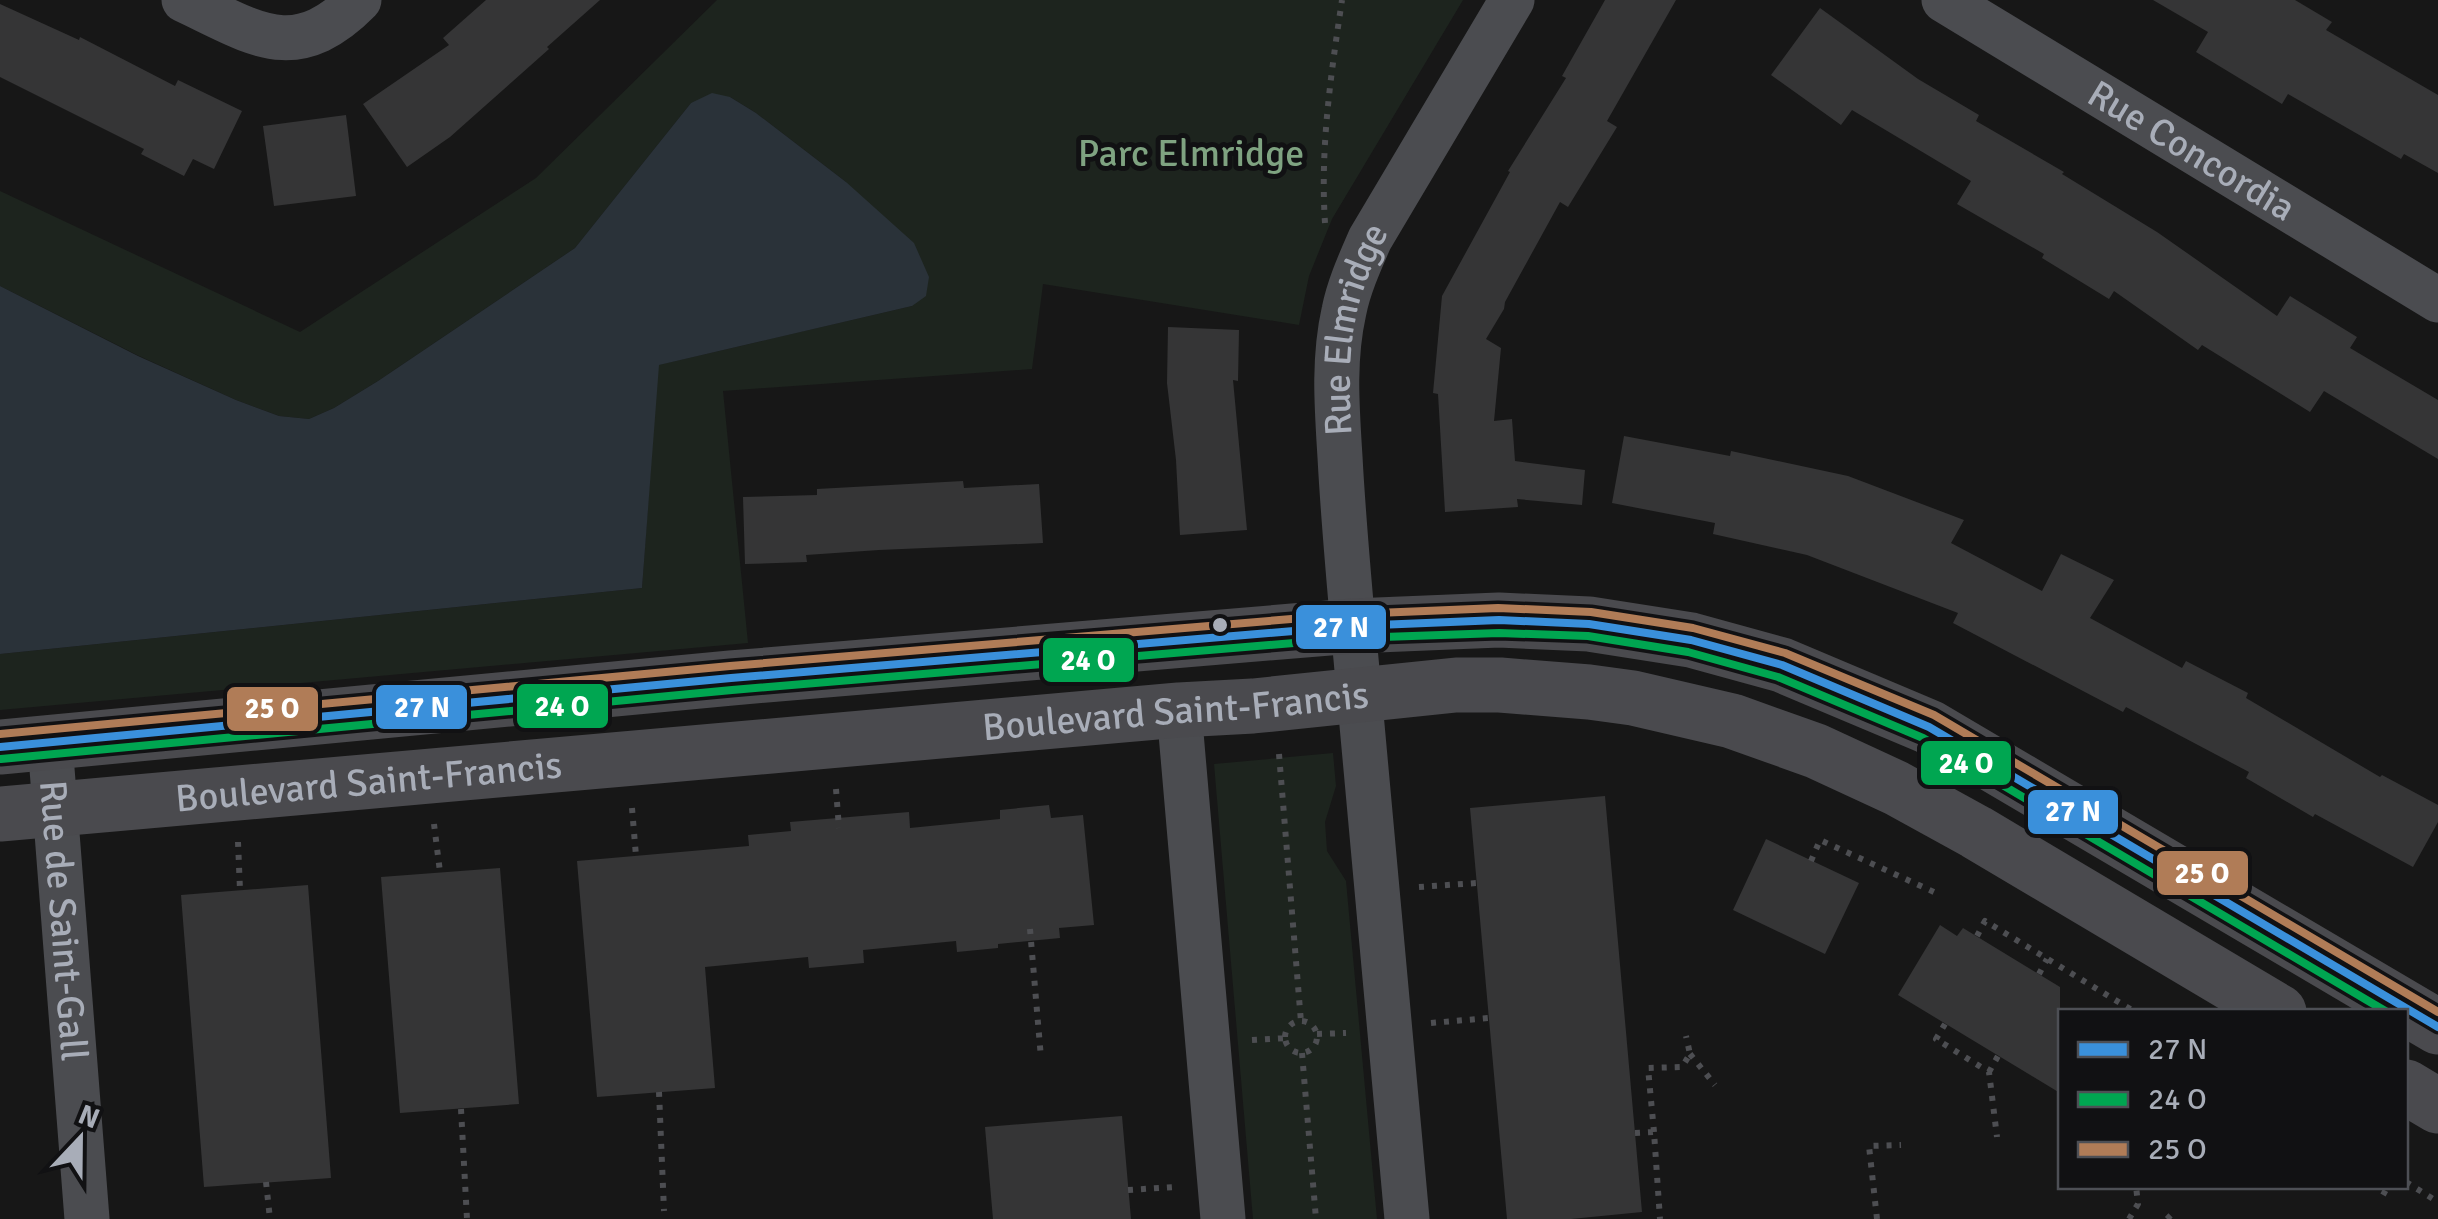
<svg xmlns="http://www.w3.org/2000/svg" width="2438" height="1219" font-family="Signika,sans-serif">
	<style>
		.green { fill: #1d241e }
		.water { fill: #2a3239 }
		.building { fill: #353536 }
		.lines { fill: none; stroke-linecap: round; stroke-linejoin: round }
		.path { stroke: #4d4e52; stroke-width: 6; stroke-dasharray: 5 8; stroke-linecap: butt }
		.street { stroke: #4b4c50; stroke-width: 45 }
		.secondary { stroke: #4a4a4e; stroke-width: 55 }
		.bus-1-casing { stroke: #111113; stroke-width: 15 }
		.bus-2-casing { stroke: #111113; stroke-width: 15 }
		.bus-3-casing { stroke: #111113; stroke-width: 15 }
		.bus-1 { stroke: #3a90db; stroke-width: 8 }
		.bus-2 { stroke: #00a651; stroke-width: 8 }
		.bus-3 { stroke: #b07c57; stroke-width: 8 }
		.bus-dot { fill: #a8adb8; stroke: #111113; stroke-width: 4 }
		.labels { text-anchor: middle; stroke-width: 10; stroke-linejoin: round; paint-order: stroke }
		.street-label { font-size: 38px; fill: #a8adb8; stroke: #111113 }
		.park-label { font-size: 38px; fill: #7fa381; stroke: #111113 }
		.line-badge { stroke: #111113; stroke-width: 4 }
		.badge-label { font-size: 28px; text-anchor: middle; font-weight: bold; fill: #fff }
	</style>
	<rect width="100%" height="100%" fill="#171717"/>
	<path class="green" d="M717,0H1463L1332,219L1309,276L1299,325L1043,284L1032,369L723,391L748,643L0,710V654L642,588L658,365L912,306L846,182L756,113L730,97L691,103L575,248L378,381L334,408L309,419L279,416L236,400L139,356L0,286V191L300,332L536,178Z
		M1333,753L1336,786L1325,822L1327,851L1346,881L1377,1219H1253L1214,764Z"/>
	<path class="water" d="M712,93L730,97L756,113L846,182L914,243L929,277L926,296L912,306L659,365L642,588L0,654V286L138,356L236,400L279,416L309,419L334,408L378,381L575,248L691,103Z"/>
	<path class="building" d="M486,0H600L547,47L549,49L450,137L407,167L363,104L449,45L443,38Z
		M1605,0H1676L1607,121L1617,127L1568,207L1560,202L1505,302L1504,309L1486,339L1501,348L1494,421L1512,419L1515,461L1585,470L1582,505L1517,499L1518,507L1445,512L1438,394L1433,393L1442,296L1510,172L1508,171L1566,78L1562,76Z
		M2153,0H2295L2332,22L2326,30L2438,95V173L2404,154L2401,159L2288,94L2282,104L2196,52L2208,32Z
		M0,4L79,40L80,37L175,86L178,80L242,111L214,169L193,159L184,176L141,154L144,149L0,77Z
		M1820,8L1918,79L1979,115L1976,121L2064,172L2062,174L2157,232L2277,316L2290,296L2357,337L2350,348L2438,400V459L2324,391L2310,412L2202,345L2198,350L2114,291L2109,299L2042,258L2044,254L1957,204L1971,181L1852,110L1841,125L1771,75Z
		M346,115L356,196L274,206L263,126Z
		M1168,327L1239,330L1238,381L1233,380L1247,530L1180,535L1176,460L1167,383Z
		M1624,436L1730,456L1731,451L1848,476L1964,520L1951,543L2042,591L2061,554L2114,580L2090,618L2182,668L2186,661L2248,693L2246,698L2380,777L2382,775L2438,805V822L2413,867L2315,814L2313,817L2246,778L2249,772L2126,707L2123,712L1953,623L1958,613L1807,555L1713,534L1715,523L1612,503Z
		M963,481L964,488L1039,484L1043,543L879,550L806,555L807,562L745,564L743,497L817,495V489Z
		M1605,796L1642,1212L1571,1219H1507L1470,808Z
		M1049,805L1051,818L1083,815L1094,925L1059,928L1060,938L998,944V948L957,952L956,941L863,950L864,963L809,968L808,957L705,967L715,1088L597,1097L577,861L749,846L748,835L791,831L790,822L909,812L910,828L1000,819V810Z
		M1766,839L1859,883L1825,954L1733,910Z
		M500,868L519,1104L400,1113L381,877Z
		M308,885L331,1178L204,1187L181,895Z
		M1940,925L1957,936L1963,928L2060,987V1093L1898,995Z
		M1122,1116L1131,1219H993L985,1127Z"/>
	<g class="lines">
		<path class="path" d="M1325,223C1320,147 1331,74 1342,0
			M1279,754L1301,1022
			M836,789L839,828
			M632,808L636,856
			M434,824L440,872
			M238,842L240,890
			M1811,861L1820,840L1934,892
			M1419,887L1477,883
			M1030,929L1041,1058
			M1977,936L1985,921L2135,1012
			M2039,974L2047,959
			M1285 1037a16 16 0 1 1 32 0a16 16 0 1 1-32 0Z
			M1431,1023L1489,1018
			M1945,1024L1936,1039L1989,1072L1997,1137
			M1317,1034L1346,1033
			M1252,1040L1286,1038
			M1302,1053L1316,1219
			M1690,1054L1715,1085
			M1989,1072L1998,1056
			M659,1092L664,1211
			M461,1109L467,1219
			M1654,1132L1648,1068L1682,1067L1690,1054L1686,1036
			M1635,1133L1654,1132L1660,1219
			M266,1182L270,1219
			M2406,1182L2438,1202
			M1128,1190L1174,1187
			M2383,1195L2388,1186
			M1877,1219L1869,1146L1901,1145
			M2129,1219L2138,1204L2136,1186
			M2167,1219L2176,1210"/>
		<g class="street">
			<path d="M184,0C254,33 295,65 359,0"/>
			<path id="s1" d="M1944,0L2438,300"/>
			<path d="M1179,710L1223,1219"/>
			<path id="s2" d="M50,743L87,1219"/>
			<path id="s3" d="M1407,1219L1353,626C1348,570 1343,514 1340,457C1337,408 1333,360 1344,311C1349,286 1360,262 1370,239L1512,0"/>
		</g>
		<g class="secondary">
			<path d="M0,747L731,678L1353,626L1499,620L1589,624L1691,640L1782,665L1929,727L2438,1027"/>
			<path id="s4" d="M0,814L1179,710L1253,706L1456,685H1500L1589,692L1633,698L1732,721L1816,751L1896,788L1976,832L2279,1012"/>
			<path d="M2406,1087L2438,1106"/>
		</g>
		<g class="bus-1-casing">
			<path id="bus-1" d="M0,747L731,678L1353,626L1499,620L1589,624L1691,640L1782,665L1929,727L2438,1027"/>
		</g>
		<g class="bus-2-casing">
			<path id="bus-2" d="M1,759L732,690L1354,638L1499,633L1588,636L1688,652L1778,677L1923,738L2387,1012"/>
		</g>
		<g class="bus-3-casing">
			<path id="bus-3" d="M0,734L730,666L1352,614L1498,608L1591,612L1693,628L1785,653L1934,715L2438,1012"/>
		</g>
		<use href="#bus-1" class="bus-1"/>
		<use href="#bus-2" class="bus-2"/>
		<use href="#bus-3" class="bus-3"/>
	</g>
	<circle class="bus-dot" cx="1220" cy="625" r="9"/>
	<g class="labels">
		<g class="street-label">
			<text dy="13" stroke="none"><textPath href="#s1" startOffset="290">Rue Concordia</textPath></text>
			<text dy="13" stroke="none"><textPath href="#s3" startOffset="895">Rue Elmridge</textPath></text>
			<text dy="13" stroke="none"><textPath href="#s4" startOffset="1180">Boulevard Saint-Francis</textPath></text>
			<text dy="13" stroke="none"><textPath href="#s4" startOffset="370">Boulevard Saint-Francis</textPath></text>
			<text dy="13" stroke="none"><textPath href="#s2" startOffset="178">Rue de Saint-Gall</textPath></text>
		</g>
		<g class="park-label">
			<text x="1191" y="166">Parc Elmridge</text>
		</g>
	</g>
	<g class="line-badge">
		<rect x="1294" y="603" width="94" height="48" rx="10" fill="#3a90db"/>
		<rect x="1041" y="636" width="95" height="48" rx="10" fill="#00a651"/>
		<rect x="515" y="682" width="95" height="48" rx="10" fill="#00a651"/>
		<rect x="374" y="683" width="95" height="48" rx="10" fill="#3a90db"/>
		<rect x="225" y="685" width="95" height="48" rx="10" fill="#b07c57"/>
		<rect x="1919" y="739" width="94" height="48" rx="10" fill="#00a651"/>
		<rect x="2026" y="788" width="94" height="48" rx="10" fill="#3a90db"/>
		<rect x="2155" y="849" width="95" height="48" rx="10" fill="#b07c57"/>
	</g>
	<g class="badge-label">
		<text x="1341" y="637">27 N</text>
		<text x="1088" y="670">24 O</text>
		<text x="562" y="716">24 O</text>
		<text x="422" y="717">27 N</text>
		<text x="272" y="718">25 O</text>
		<text x="1966" y="773">24 O</text>
		<text x="2073" y="821">27 N</text>
		<text x="2202" y="883">25 O</text>
	</g>
	<rect x="2058" y="1009" width="350" height="180" fill="#111113" stroke="#4d4f55" stroke-width="2.5"/>
	<rect x="2078" y="1042" width="50" height="15" fill="#3a90db" stroke="#4d4f55" stroke-width="2.5"/>
	<text x="2148" y="1059" font-size="30" fill="#a8adb8">27 N</text>
	<rect x="2078" y="1092" width="50" height="15" fill="#00a651" stroke="#4d4f55" stroke-width="2.5"/>
	<text x="2148" y="1109" font-size="30" fill="#a8adb8">24 O</text>
	<rect x="2078" y="1142" width="50" height="15" fill="#b07c57" stroke="#4d4f55" stroke-width="2.5"/>
	<text x="2148" y="1159" font-size="30" fill="#a8adb8">25 O</text>
	<g transform="translate(80 1139) rotate(22)" stroke="#111113" stroke-width="8" paint-order="stroke">
	<path d="M0-8L18 38L0 25L-18 38Z" fill="#a8adb8"/>
	<text y="-15" font-size="28" font-weight="bold" text-anchor="middle" fill="#a8adb8">N</text>
	</g>
</svg>
